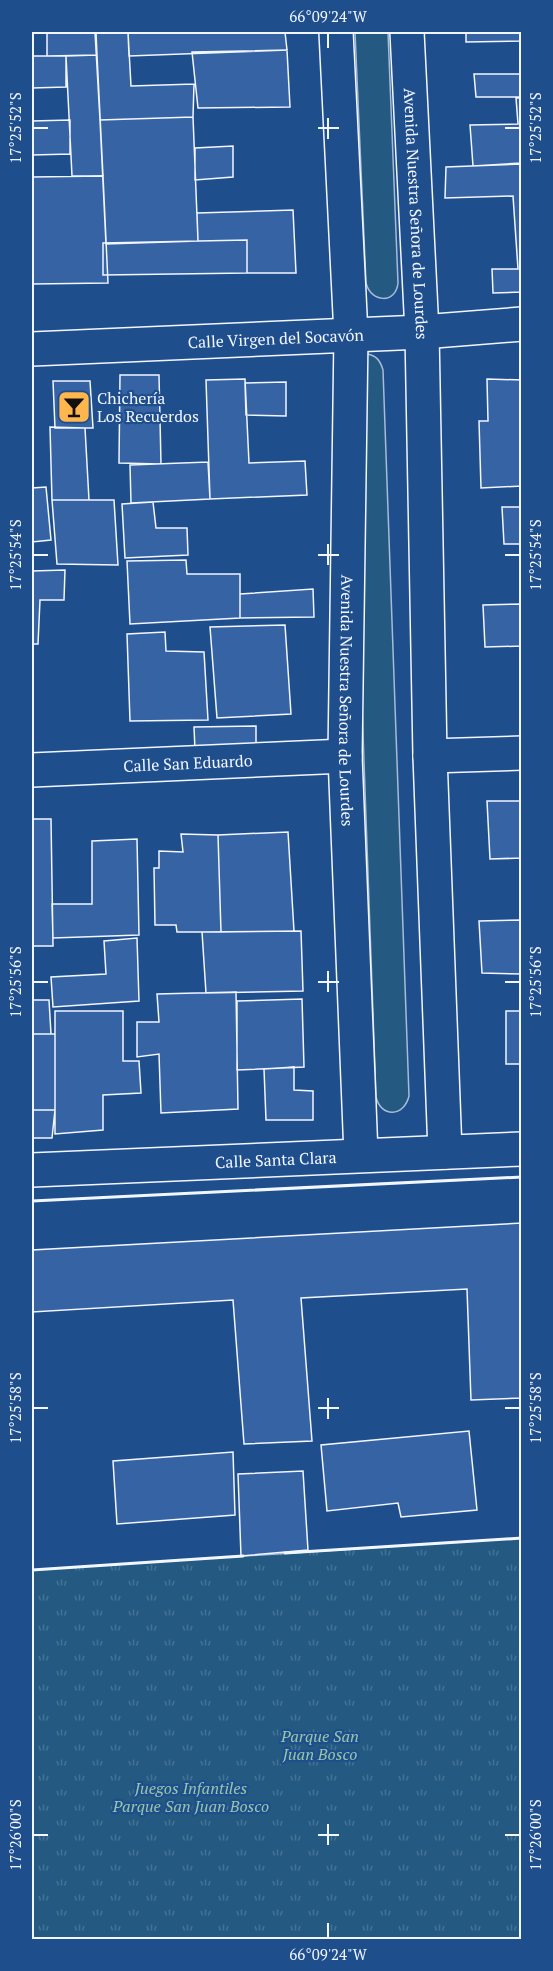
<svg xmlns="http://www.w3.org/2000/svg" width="553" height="1971" font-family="'PT Serif',serif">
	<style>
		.green { fill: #245a82; stroke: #a8bbd7; stroke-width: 1.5 }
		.park { fill: url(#park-tufts); stroke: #a8bbd7; stroke-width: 1.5 }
		.building { fill: #3563a3; stroke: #f2f6ff; stroke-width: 1.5 }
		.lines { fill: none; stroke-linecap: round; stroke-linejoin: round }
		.street-casing { stroke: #f2f6ff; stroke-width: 36 }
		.street { stroke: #1f4e8c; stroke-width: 33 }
		.wall { stroke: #f2f6ff; stroke-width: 3 }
		.ticks { fill: none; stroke: #f2f6ff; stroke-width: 2 }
		.labels { text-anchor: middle; stroke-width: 4.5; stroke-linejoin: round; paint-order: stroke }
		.street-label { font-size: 16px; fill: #f2f6ff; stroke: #1f4e8c }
		.poi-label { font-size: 16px; fill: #f2f6ff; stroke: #1f4e8c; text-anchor: start }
		.park-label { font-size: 16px; font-style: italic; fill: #97c8a6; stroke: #1f4e8c }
		.neatline { fill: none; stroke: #f2f6ff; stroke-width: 2 }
		.ticks-label { font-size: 15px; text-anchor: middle; fill: #f2f6ff }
	</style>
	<defs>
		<pattern id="park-tufts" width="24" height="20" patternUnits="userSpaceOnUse" patternTransform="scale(1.5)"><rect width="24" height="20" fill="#245a82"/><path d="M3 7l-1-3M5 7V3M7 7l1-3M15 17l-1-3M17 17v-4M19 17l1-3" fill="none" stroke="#447295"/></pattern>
	</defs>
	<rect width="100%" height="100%" fill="#1f4e8c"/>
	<path class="green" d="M355,32H388L398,283C396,304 371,303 366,283Z
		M366,354C376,355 380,360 383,370L409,1096C404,1117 381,1118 376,1097L350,370Z"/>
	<path class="park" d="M521,1538V1939H32V1570Z"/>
	<path class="building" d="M32,32H96L97,55L47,56V33H32Z
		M95,32H128L131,86L194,84L193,117L100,120Z
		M128,32H285L287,50L129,56Z
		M466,32H522V41L466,42Z
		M287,50L290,107L198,108L192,52Z
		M97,55L103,176H72L66,56Z
		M32,56H66V87L32,88Z
		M474,74H522V97H476Z
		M516,98H522V163L473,166L470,125L518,124Z
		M193,117L198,241L106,244L100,120Z
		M70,120V154L32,155V121Z
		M233,146V177L195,180V148Z
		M522,164V292L493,293L492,269H518L513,196L445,198L446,167Z
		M103,176L108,283L32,284V177Z
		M293,210L296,273H247V240L198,241L197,213Z
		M247,240V273L103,275V243Z
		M120,375H159L161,464L119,463Z
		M245,379L249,463L305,461L307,495L210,499L206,380Z
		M487,379L522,380V486L481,488L479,421H488Z
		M53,381H90L93,428H55Z
		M286,382V416L246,415L245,383Z
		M50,427L85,428L89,500H52Z
		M208,462L210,499L131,503L130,465Z
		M46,487L51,540L32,542V488Z
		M52,500H114L118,565L57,564Z
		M153,502L156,528H187L188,555L125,558L122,504Z
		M502,507H522V544H504Z
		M186,560L187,574H240V618L130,624L127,561Z
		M65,570L64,600H40L38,644H32V571Z
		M313,589L314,617L240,618V594Z
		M522,604V646L485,647L483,605Z
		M285,625L291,714L217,718L210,627Z
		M165,632L166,651L204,652L208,720L130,721L127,634Z
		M256,726V747L195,750L194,727Z
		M487,801H522V858L490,859Z
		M32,819H51L53,946H32Z
		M288,832L294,931L221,932L218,835Z
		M181,834L218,835L221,932H177L176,925H155L154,868H159V851L183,852Z
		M137,839L139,935L53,938L52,904H92V841Z
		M521,920L522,974L482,973L479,921Z
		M301,931L303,991L206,993L202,932Z
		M137,938L139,1001L53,1007L51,977L106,974L104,941Z
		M236,992L238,1109L161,1113L159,1054L137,1057V1022H159L157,994Z
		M302,999L304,1067L237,1070V1001Z
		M32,1000H49L51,1034H32Z
		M55,1011H123V1061H139L141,1093L103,1095V1130L55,1134Z
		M506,1011H522V1064H506Z
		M32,1034H55V1110H32Z
		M294,1067V1090L313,1091V1120H266L264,1069Z
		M32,1110H55L52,1138H32Z
		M522,1223V1398L471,1400L467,1289L301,1298L312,1441L244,1444L233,1300L32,1312V1250Z
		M469,1431L477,1510L401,1517L398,1503L327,1511L321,1445Z
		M233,1452L235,1515L117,1524L113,1461Z
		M303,1471L308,1550L241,1556L238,1474Z"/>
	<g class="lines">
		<g class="street-casing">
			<g id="street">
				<path id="s1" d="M336,32L351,335L345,756L361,1155"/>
				<path id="s2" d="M407,32L422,332L430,756L445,1152"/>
				<path id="s3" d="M32,349L422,332L522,324"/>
				<path d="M430,756L522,753"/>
				<path id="s4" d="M32,770L345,756"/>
				<path id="s5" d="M32,1170L522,1149"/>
			</g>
		</g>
		<use href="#street" class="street"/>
		<path class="wall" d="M32,1201L522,1177
			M285,1553L522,1538
			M32,1570L243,1556"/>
	</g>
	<path class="ticks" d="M328,33V48M328,118V139M33,128H48M318,128H339M505,128H520M328,544V565M33,555H48M318,555H339M505,555H520M328,971V992M33,982H48M318,982H339M505,982H520M328,1398V1419M33,1408H48M318,1408H339M505,1408H520M328,1824V1845M33,1835H48M318,1835H339M505,1835H520M328,1923V1938"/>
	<defs>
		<g id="bar-square" transform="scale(1.725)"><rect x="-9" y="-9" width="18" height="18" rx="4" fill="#ffb74d" stroke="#1f4e8c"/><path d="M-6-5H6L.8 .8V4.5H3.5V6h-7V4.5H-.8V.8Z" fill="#111"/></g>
	</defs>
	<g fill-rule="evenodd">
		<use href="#bar-square" x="74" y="407"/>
	</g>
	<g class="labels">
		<g class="street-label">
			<text dy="6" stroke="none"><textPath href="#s2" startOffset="182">Avenida Nuestra Señora de Lourdes</textPath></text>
			<text dy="6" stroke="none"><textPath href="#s3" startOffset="244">Calle Virgen del Socavón</textPath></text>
			<text dy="6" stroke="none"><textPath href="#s1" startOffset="669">Avenida Nuestra Señora de Lourdes</textPath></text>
			<text dy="6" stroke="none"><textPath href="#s4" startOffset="156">Calle San Eduardo</textPath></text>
			<text dy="6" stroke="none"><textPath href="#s5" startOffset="244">Calle Santa Clara</textPath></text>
		</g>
		<g class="poi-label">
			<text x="97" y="404">Chichería<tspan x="97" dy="18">Los Recuerdos</tspan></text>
		</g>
		<g class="park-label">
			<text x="320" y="1742">Parque San<tspan x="320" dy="18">Juan Bosco</tspan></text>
			<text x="191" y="1794">Juegos Infantiles<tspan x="191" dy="18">Parque San Juan Bosco</tspan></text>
		</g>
	</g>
	<rect width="553" height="1971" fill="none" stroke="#1f4e8c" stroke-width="66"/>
	<rect x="33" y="33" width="487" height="1905" class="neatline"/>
	<g class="ticks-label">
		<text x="328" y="22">66°09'24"W</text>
		<text transform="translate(16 128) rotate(-90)" y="5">17°25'52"S</text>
		<text transform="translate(536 128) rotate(-90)" y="5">17°25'52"S</text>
		<text transform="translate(16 555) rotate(-90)" y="5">17°25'54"S</text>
		<text transform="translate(536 555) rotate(-90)" y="5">17°25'54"S</text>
		<text transform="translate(16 982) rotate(-90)" y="5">17°25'56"S</text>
		<text transform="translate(536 982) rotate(-90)" y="5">17°25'56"S</text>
		<text transform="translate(16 1408) rotate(-90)" y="5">17°25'58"S</text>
		<text transform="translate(536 1408) rotate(-90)" y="5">17°25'58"S</text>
		<text transform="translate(16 1835) rotate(-90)" y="5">17°26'00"S</text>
		<text transform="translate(536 1835) rotate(-90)" y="5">17°26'00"S</text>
		<text x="328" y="1960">66°09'24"W</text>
	</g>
</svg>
